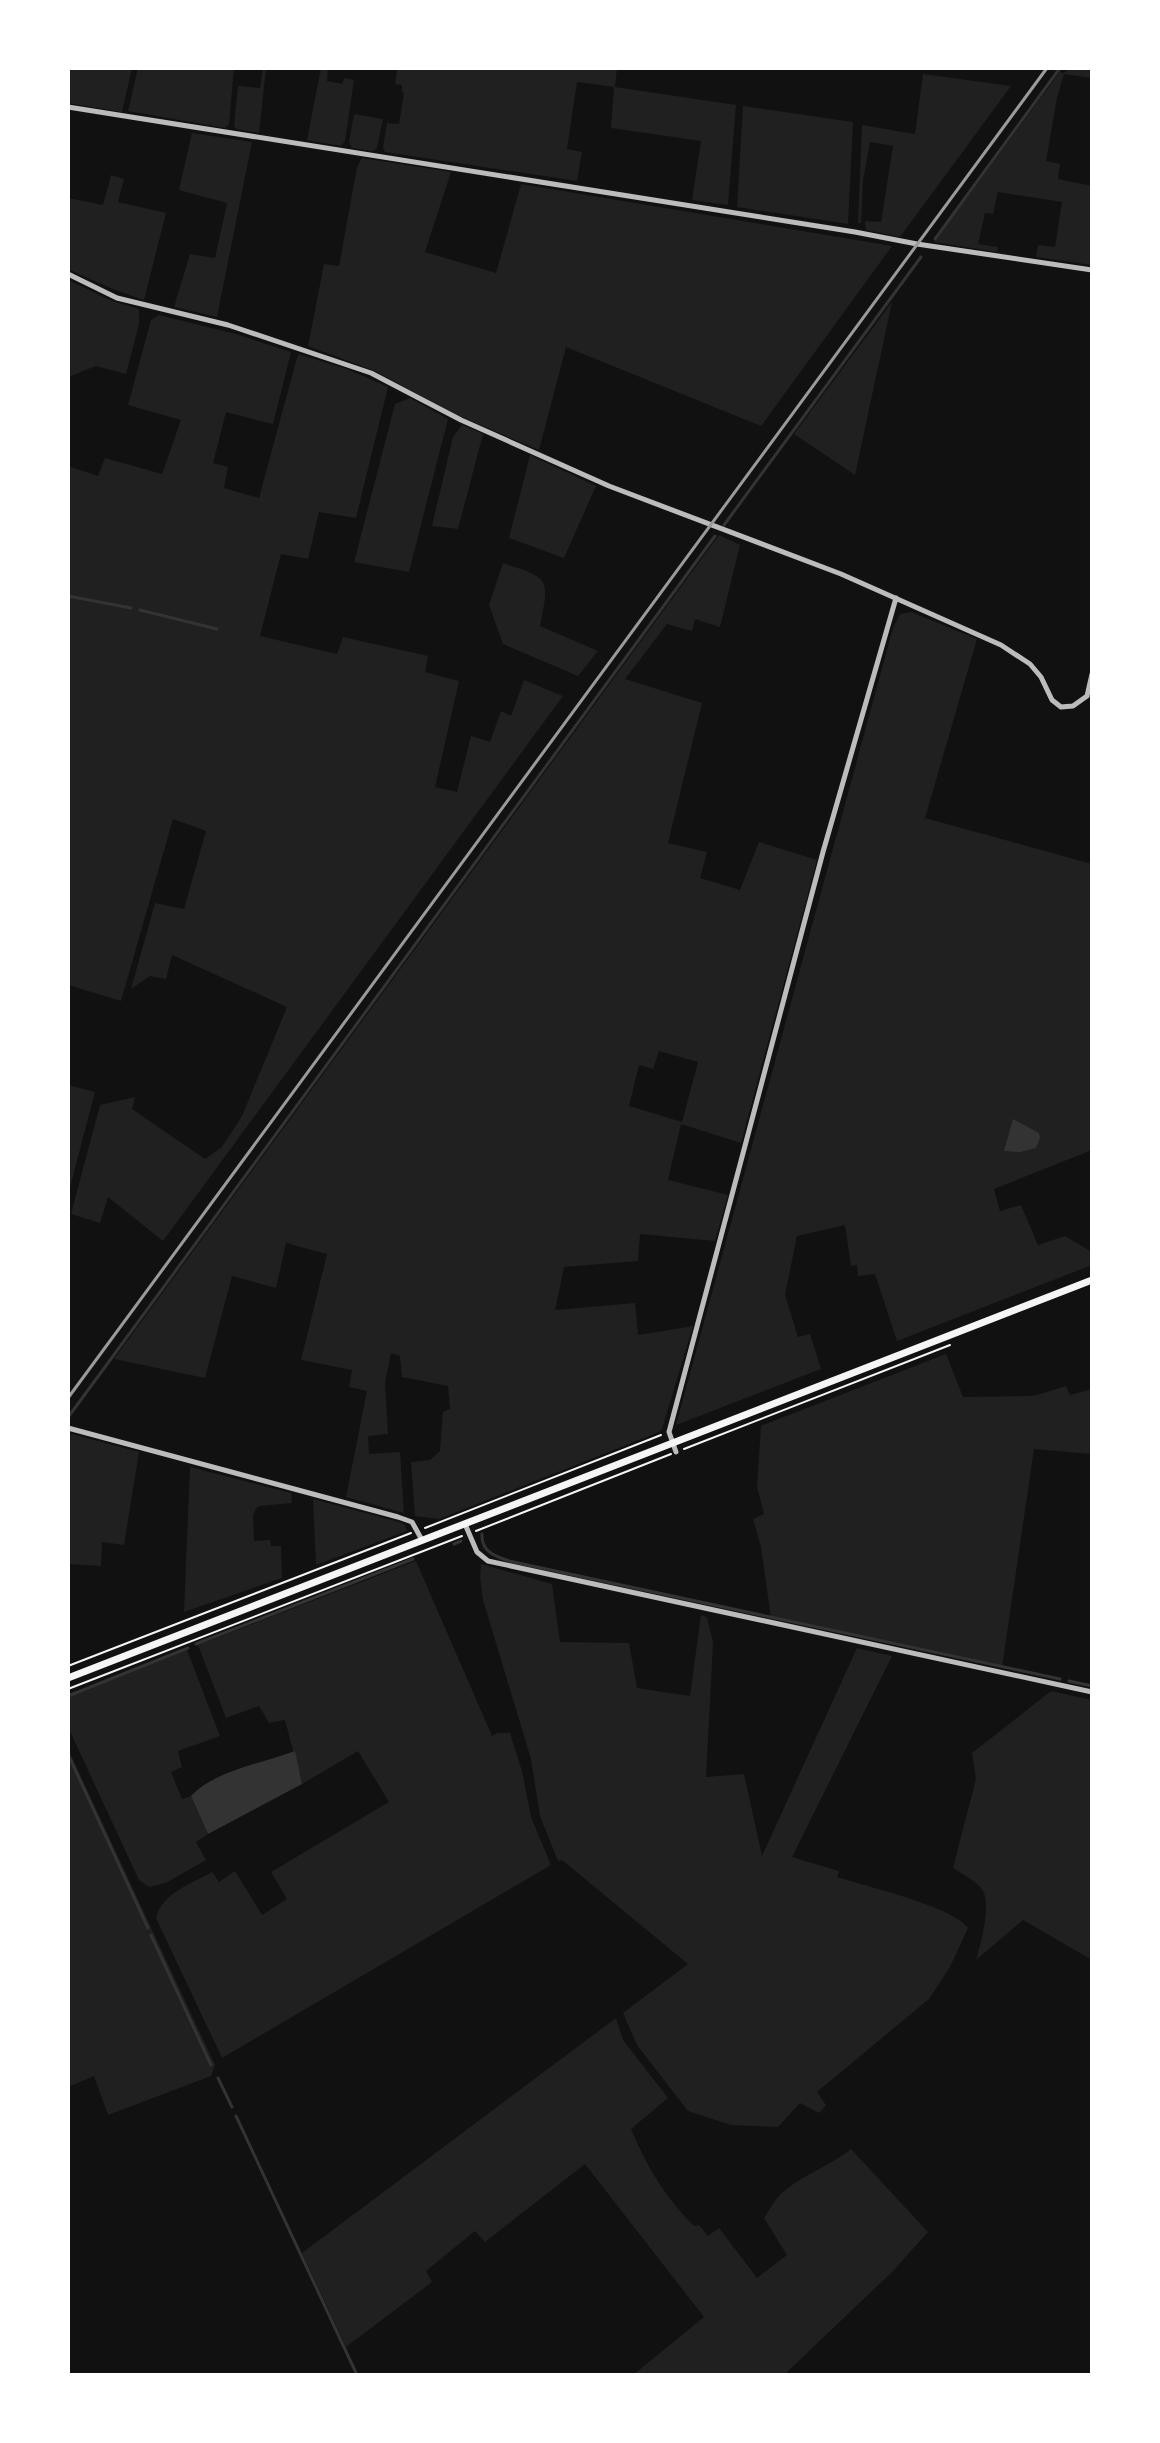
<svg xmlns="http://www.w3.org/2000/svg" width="1160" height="2443" font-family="Rubik,sans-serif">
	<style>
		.green { fill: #202020; fill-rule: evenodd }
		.water { fill: #333 }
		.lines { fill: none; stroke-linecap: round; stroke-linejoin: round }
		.stream { stroke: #333; stroke-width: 3 }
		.path { stroke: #f5f5f5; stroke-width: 2 }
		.minor { stroke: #bcbcbc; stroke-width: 5 }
		.primary { stroke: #f5f5f5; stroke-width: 7 }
		.rail { stroke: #9a9a9a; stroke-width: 3 }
	</style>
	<rect width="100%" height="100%" fill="#111"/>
	<path class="green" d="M68,68H132L122,112L68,103Z
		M138,68H234L229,124L225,128L128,111Z
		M263,68H266L259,133L236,129L234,125L238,86L260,88Z
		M321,68H328L327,81L342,84L344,78L354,80L345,141L341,146L307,140Z
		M383,68H617L615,87L736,105L728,205L692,200L701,141L611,128L614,87L577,82L567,149L582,152L577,181L385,152L383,148L387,123L399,124L404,93L402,92V85L395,84L397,70Z
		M1069,68H1092V78L1064,74L1057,98L1046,161L1060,164L1058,179L1092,186V265L1036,257L1038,245L1055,247L1062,202L998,192L993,214L985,213L978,244L998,247L997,252L934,242L1060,72L1064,73Z
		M923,74L1011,86L900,237L866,230L865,221L881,222L893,146L870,142L863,180L861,223H858L862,125L915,134Z
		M743,106L853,122L848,224L737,207Z
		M354,114L383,119L377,148L373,151L352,148L349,142Z
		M192,133L252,142L217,317L174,307L190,254L215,258L227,203L179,190Z
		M362,158L451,172L425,252L496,273L521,184L892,246L761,426L566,347L539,450L457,415L375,371L308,346L324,264L339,266L357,167Z
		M111,175L124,179L118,202L166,213L144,300L115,290L68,269V198L103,205Z
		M68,280L112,301L139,309V324L126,374L96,366L68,377Z
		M892,302L855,475L794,434Z
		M159,315L236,334L291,352L273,424L226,412L213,463L228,467L224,488L259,498L298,354L347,369L388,387L356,518L319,512L308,559L281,554L260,636L337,654L343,637L428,656L425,672L459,681L435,787L457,792L471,736L490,742L501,711L511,716L524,680L563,696L163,1241L108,1197L100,1223L71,1214L100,1105L135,1097L132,1109L205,1159L222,1147L242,1116L287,1007L172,955L166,979L150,976L131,989L155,903L184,909L206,831L173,819L121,1001L68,985V466L98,476L105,458L162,474L181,420L128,405L151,320Z
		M410,398L448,419L409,572L354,562L395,404Z
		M462,425L483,434L458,529L432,526L453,437Z
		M530,455L596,486L564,558L509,538Z
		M719,535L740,545L720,627L695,619L692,631L667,624L625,679L702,703L668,843L707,852L700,878L740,890L759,842L817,860L741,1143L681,1124L668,1180L728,1195L715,1241L640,1234L638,1261L564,1267L555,1310L635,1303L638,1335L693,1326L662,1429L659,1432L439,1519L415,1516L411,1462L430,1460L440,1451L443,1412L450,1409L448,1386L402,1377L400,1356L391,1353L385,1383L388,1434L368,1436L369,1454L400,1452L404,1513L346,1497L367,1391L349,1387L352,1370L301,1360L327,1254L286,1243L276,1288L232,1276L205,1378L114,1359ZM659,1051L698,1062L682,1122L629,1106L639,1065L653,1069Z
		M503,563C549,578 550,577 540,626L598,651L578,676L503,644L489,605Z
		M911,612L977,639L925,818L1092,864V1150L994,1189L1000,1211L1021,1205L1038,1245L1065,1236L1092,1252V1265L897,1341L875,1274L858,1276L857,1265L851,1266L845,1225L797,1236L785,1295L798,1337L810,1334L821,1369L676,1425L893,628L900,614Z
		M68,1085L95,1092L68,1195Z
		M946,1354L963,1397L1034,1396L1066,1386L1070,1395L1092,1389V1454L1034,1449L1002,1667L771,1618L761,1547L753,1519L764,1514L757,1487L761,1426Z
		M68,1433L139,1452L124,1545L102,1542L101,1566L68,1564Z
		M190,1467L291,1493L292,1503L260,1506L256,1508L253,1516L254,1541L270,1540L271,1546H281L282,1578L184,1612Z
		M313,1499L399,1522L405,1525L407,1531L316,1565Z
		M416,1561L492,1736L498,1733H510L522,1771L531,1817L551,1865L222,2058L156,1918C162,1893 191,1884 212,1872L219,1882L235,1871L262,1915L287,1899L271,1872L389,1802L358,1751L302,1784L285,1720L269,1723L259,1706L226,1718L198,1645Z
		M481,1564L552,1584L560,1642L629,1643L637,1688L690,1696L701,1615L707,1617L713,1643L706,1777L744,1774L762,1856L857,1648L892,1656L792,1857L839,1871L837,1877C865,1886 954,1907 968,1928L950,1967L929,1999L817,2092L826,2105L819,2113L800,2103L778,2127L731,2125L688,2111L637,2045L623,2013L688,1964L562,1860L558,1861L540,1816L531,1759L483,1600L480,1577Z
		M187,1650L220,1736L178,1751L182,1767L171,1772L182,1799L191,1796L208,1834L196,1842L206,1860L166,1883L149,1887L139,1880L68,1727V1697Z
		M1051,1691L1092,1700V1960L1023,1920L976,1960C981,1944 991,1906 983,1891C977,1881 962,1874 953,1868L976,1779L972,1753Z
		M68,1749L215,2065L211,2076L108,2115L94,2076L68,2087Z
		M616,2018L623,2040L668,2098L631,2129C647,2167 665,2197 694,2226L699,2225L708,2236L719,2228L757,2278L787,2255L764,2218C769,2211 773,2202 779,2196C800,2175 829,2167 851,2149L928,2232L893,2271L784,2375H633L704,2317L585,2164L485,2242L475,2231L426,2271L432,2282L346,2347L302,2253Z"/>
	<path class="water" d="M1013,1119L1039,1133L1040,1138L1036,1148L1020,1152L1004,1151Z
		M295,1751L302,1784L208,1834L191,1796C214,1771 263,1763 295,1751Z"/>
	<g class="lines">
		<path class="stream" d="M935,239L1060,68
			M724,525L921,257
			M68,596L131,608
			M140,610L217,629
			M69,1416L715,536
			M482,1534C481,1551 494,1556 509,1561L1060,1679
			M454,1544L461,1541
			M196,1644L413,1559
			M1069,1681L1092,1686
			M68,1696L188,1648
			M68,1754L148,1928
			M151,1935L211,2065
			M218,2078L232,2107
			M236,2116L357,2375"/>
		<path class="path" d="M684,1449L950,1345
			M425,1528L661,1435
			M476,1531L671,1454
			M68,1666L411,1533
			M68,1689L462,1536"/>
		<path class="minor" d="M68,107L855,232L917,244L1092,270
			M68,274L117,298L228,325L371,373L461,420L609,486L841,574L1001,645L1030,664L1041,677L1052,700L1061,707L1073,706L1087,696
			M1087,696L1092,674
			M68,1428L398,1517L412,1522L422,1540
			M676,1452L669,1432L823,852L896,598
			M465,1524L477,1552L488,1561L1092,1692"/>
		<path class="primary" d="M68,1678L1092,1280"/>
		<path class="rail" d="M68,1398L1047,68"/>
	</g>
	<rect width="1160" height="2443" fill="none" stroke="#ffffff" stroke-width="140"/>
</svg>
